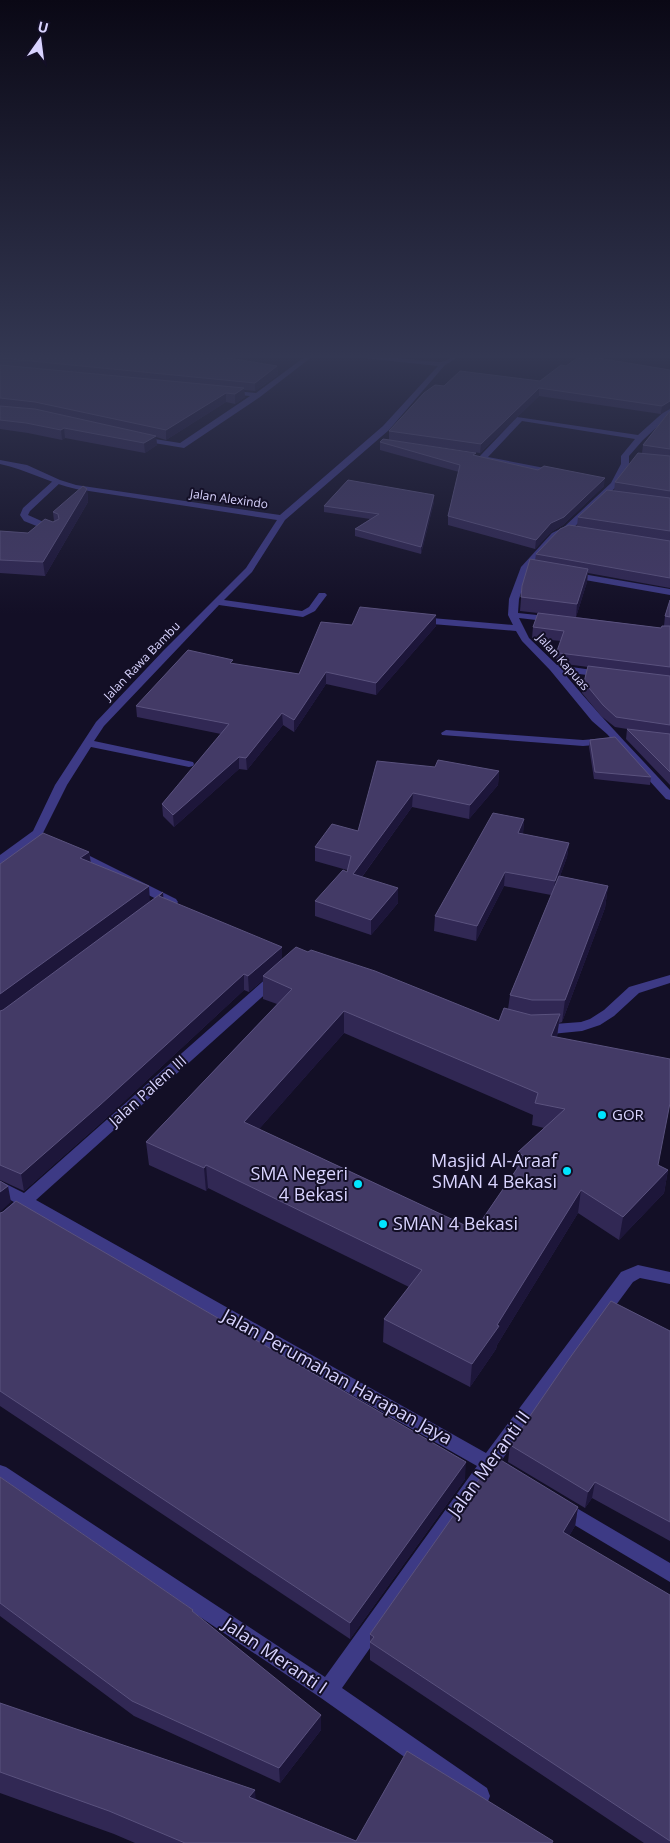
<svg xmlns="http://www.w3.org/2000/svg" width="670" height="1843" font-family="'Open Sans',sans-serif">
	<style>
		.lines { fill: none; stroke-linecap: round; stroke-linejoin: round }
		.lane { fill: #3d3a85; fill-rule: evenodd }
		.street { fill: #3d3a85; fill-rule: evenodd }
		.wall { fill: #312854; fill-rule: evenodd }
		.shaded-wall { fill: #1d163a }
		.building { fill: #433a66; stroke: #5a527e; fill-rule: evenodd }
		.poi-dot { fill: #00e5ff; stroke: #130f26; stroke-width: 2 }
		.labels { text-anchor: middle; stroke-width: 4; stroke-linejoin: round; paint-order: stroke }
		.far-street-label { font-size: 12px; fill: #d9d4ff; stroke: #130f26 }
		.street-label { font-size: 15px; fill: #d9d4ff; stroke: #130f26 }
		.poi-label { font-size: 15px; fill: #d9d4ff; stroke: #130f26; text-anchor: start }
		.near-poi-label { font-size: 18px; fill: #d9d4ff; stroke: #130f26; text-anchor: end }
		.near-street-label { font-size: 18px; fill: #d9d4ff; stroke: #130f26 }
	</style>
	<rect width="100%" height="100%" fill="#130f26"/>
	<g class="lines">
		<path class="lane" d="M54,480L61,482L30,511L28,515L57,528L58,530L54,533L24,521L20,515L23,508Z"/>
		<path class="street" d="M306,356H313L260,397L184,448L142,441L138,439L142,437L180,443L250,396L228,394H225V390L256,393Z
			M361,356C387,356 413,360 439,362C447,362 451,355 460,356L445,365L389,430L285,520L252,572L224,600L302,611L309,607L319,593H325L327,595L315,611L303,617L219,605L104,726L94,741L193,762L194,764L193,766L189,767L91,747L67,785L42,835L4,864L0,865V855L33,831L55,785L96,722L163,651L246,568L277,520L76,489C50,483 27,470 0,464V460L27,465L60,480L76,485L280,515L383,426L438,366L364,358Z
			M667,409H670V415L643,440L629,456V464L617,486L570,531L558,537L529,568L519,599L518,613L556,617L558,619L553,622L519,618L529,638L557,665L607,672V676L603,677L563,672C597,713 634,751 670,790V800L666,799L607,734L592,721L550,670L522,641L516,631L420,623L415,620L420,617L513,625L508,615L509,599L521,567L552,533L564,527L611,483L621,464V456L635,439L522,421L488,457L555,470L559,472L558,474L480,460V456L517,417L638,435Z
			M571,572L670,589V595L568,577L567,575Z
			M446,730L583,740L606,738L611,741L606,744L583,746L442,735L441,733Z
			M76,849L176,899L178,902L176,905H168L72,856L70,853Z
			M275,974L282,978L280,981L36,1200L486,1453L621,1272L638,1265L670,1272V1284L640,1278L633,1282L501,1461L514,1468L517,1474L514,1480L508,1482L492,1474L342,1688L487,1788L490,1796L487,1804L479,1807L471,1804L321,1698L0,1483V1465L6,1467L325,1677L477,1466L26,1209L6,1227L0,1229V1214L14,1202L0,1194V1181L24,1193L270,975Z
			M670,975V983L639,993L614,1016L600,1025L582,1031L541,1035L536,1033L534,1030L536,1027L541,1025L581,1022L590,1019L604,1010L629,987Z
			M563,1500L670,1563V1582L556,1514L554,1508L556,1502Z"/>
	</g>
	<path class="wall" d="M0,357L277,366L278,375L255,391L244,390L245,397L235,404L226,402L166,440L156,437L157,445L145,453L65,438L62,440L28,433L0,429Z
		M566,366L670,370L661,414L539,396L480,453L389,440V431L444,386L540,381Z
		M670,411V588L588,573L587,582L576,617L661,628L664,626L665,616L670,600V785L626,739L627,729L615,727L601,716L582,693L584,682L588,667L558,663L556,662L557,651L561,641L532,638L533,627L538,613L520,611L522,586L535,560L536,554L577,526L578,517L614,491L615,482L642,453L643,445Z
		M380,442L476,456L604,486L563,525L551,532L535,549L448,525V516L459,472L380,450Z
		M87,489L88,502L45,576L0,573V531L28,533L53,522L54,521L53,512Z
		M434,495V502L421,554L355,536V529L370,519L324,512V506Z
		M352,625L436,626L376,695L326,684L294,732L283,725L247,770L239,769L174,827L163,816L162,804L221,734L137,717L136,706L233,664L299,674Z
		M590,740L651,777L650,785L594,779L589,747Z
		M435,767L499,771L498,785L469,819L412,807L362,877L398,903L371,935L315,916V901L347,872V870L315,861V847L358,831Z
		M524,819L523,834L569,843L567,857L560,876L608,886L605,908L562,1022L559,1023L557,1037L658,1165L668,1170L664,1193L619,1240L578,1213L497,1345L496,1349L470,1387L383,1342L384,1319L409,1287L208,1188L206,1191L149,1165L146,1142L277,1004L263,999V980L249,992L244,990L102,1122L24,1191L0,1180V864L89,852L91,862L150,901L164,898L282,959L308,952L499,1021L508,1009L510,995L551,895L504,886L476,941L434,931L435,916ZM344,1033L533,1115L532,1125L544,1128L518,1152L516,1170L475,1230L259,1129Z
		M0,1213L465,1479L350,1639L0,1406Z
		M670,1331V1541L592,1498L585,1508L508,1462L510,1445Z
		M489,1474L578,1507L575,1526L569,1536L670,1595V1843H644L370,1660V1634Z
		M0,1477L193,1610V1613L321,1730L280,1783L134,1716L0,1616Z
		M0,1703L256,1799L356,1841L552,1843H135L114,1834L0,1793Z"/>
	<path class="shaded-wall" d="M277,366L278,375L255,391V383Z
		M244,388L245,397L235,404V394Z
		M539,388V396L480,453L481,444Z
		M226,393V402L166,440V430Z
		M670,401V409L661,414L662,406Z
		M64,428L65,438L62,440L61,430Z
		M156,436L157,445L145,453L144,443Z
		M605,478L604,486L563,525L551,532L535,549L536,540L551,523Z
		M87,489L88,502L45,576L43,562Z
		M434,495V502L421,554V547Z
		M588,569L587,582L576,617L577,604Z
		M436,615V626L376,695V683Z
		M326,672V684L294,732V720Z
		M282,713L283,725L247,770L246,758Z
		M239,757V769L174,827L173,815Z
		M499,771L498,785L469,819L470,805Z
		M413,793L412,807L353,889V874Z
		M524,819L523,833L517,848L518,833Z
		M569,843L567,857L553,895L555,881Z
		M89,852L91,867L80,858Z
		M505,872L504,886L476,941L477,926Z
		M149,886L150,902L0,1013V994Z
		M608,886L605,908L562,1022L565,1000Z
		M398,888V903L371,935V920Z
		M163,892L164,908L159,896Z
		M282,947V963L263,976V980L249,992L248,976Z
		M244,974V990L102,1122L24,1191L21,1174Z
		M344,1011V1033L245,1145L244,1122Z
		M560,1014L557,1036L549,1058L551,1036Z
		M206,1165L208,1188L206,1191L204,1168Z
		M668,1170L664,1193L619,1240L623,1217Z
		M8,1186L11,1202L0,1212V1192Z
		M581,1190L578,1213L497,1345L496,1349L470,1387L472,1364L497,1325Z
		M466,1462L465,1479L350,1639V1623Z
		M595,1482L592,1498L585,1508L588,1492Z
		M578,1507L575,1526L560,1551L563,1532Z
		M321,1715V1730L280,1783L279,1768Z
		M255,1790L257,1813L249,1797Z"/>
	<path class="building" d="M1,356H207L229,358L277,366L255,383L0,358Z
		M580,356H586L670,370V401L662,406L539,388L481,444L389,431L424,393L435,385L444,386L460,371L540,381L561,365L566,366Z
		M0,365L244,388L235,394L226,393L166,430L35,402L0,398Z
		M0,406L35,409L156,436L144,443L64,428L61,430L26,423L0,420Z
		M670,411V449L643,445Z
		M383,439L476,453L473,455L538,470L544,466L605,478L564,517L551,523L536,540L448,516L460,465L380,442Z
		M638,453L670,456V491L615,482Z
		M348,480L434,495L421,547L355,529L379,514L324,506Z
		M83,486L87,489L43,562L0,560V531L28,533L45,519L53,522L59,519L58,514L53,512Z
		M607,490L670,498V531L578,517Z
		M569,525L670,541V578L536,554L560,529Z
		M530,559L588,569L577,604L521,597L522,586Z
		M670,600V617L665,616Z
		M360,607L436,615L376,683L326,672L294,720L282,713L246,758L239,757L173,815L162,804L229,724L136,706L188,650L233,660L230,663L299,674L321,622L352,625Z
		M538,613L661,628L662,626H670V667L559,653L557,651L564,631L533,627Z
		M588,666L670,676V725L616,717L603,705L584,682Z
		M627,729L670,734V772Z
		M615,737L651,777L595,772L590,740Z
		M438,760L499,771L470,805L413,793L353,874L398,888L371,920L315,901L343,870L347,872L351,856L315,847L332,824L358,831L377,761L435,767Z
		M493,813L524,819L518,833L569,843L555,881L505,872L477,926L435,916Z
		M43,833L89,852L80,858L149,886L0,994V864Z
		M559,876L608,886L565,1000H532L510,995Z
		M163,892L159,896L282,947L248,976L244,974L100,1105L21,1174L0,1165V1011L3,1010Z
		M296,947L308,952L311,950L375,971L499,1021L504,1008L531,1015L560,1014L551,1036L670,1059V1103L658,1165L668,1170L623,1217L581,1190L497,1325L499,1326L472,1364L384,1319L422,1270L206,1165L204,1168L146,1142L292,989L263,976ZM344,1011L538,1093L535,1103L565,1109L518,1152L525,1157L475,1230L244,1122Z
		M0,1181L8,1186L0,1192Z
		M16,1201L466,1462L350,1623L0,1391V1213L3,1212Z
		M611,1301L670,1331V1522L595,1482L588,1492L510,1445L569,1359Z
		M499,1459L578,1507L563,1532L670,1595V1841L370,1642L374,1637L370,1634L485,1471L489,1474Z
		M0,1477L193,1610L192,1611L321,1715L279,1768L132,1701L0,1603Z
		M0,1703L255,1790L249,1797L356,1841L407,1751L553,1841L552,1843H185L109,1811L0,1772Z"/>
	<linearGradient id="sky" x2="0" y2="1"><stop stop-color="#0a0815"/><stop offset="0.58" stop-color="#333752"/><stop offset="1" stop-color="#333752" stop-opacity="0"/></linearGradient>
	<rect width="670" height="614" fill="url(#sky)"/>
	<g class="poi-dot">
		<circle cx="602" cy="1115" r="5"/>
		<circle cx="567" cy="1171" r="5"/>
		<circle cx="358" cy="1184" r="5"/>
		<circle cx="383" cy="1224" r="5"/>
	</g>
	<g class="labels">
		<g class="far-street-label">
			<text transform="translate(229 499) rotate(8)" y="4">Jalan Alexindo</text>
			<text transform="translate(142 661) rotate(-46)" y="4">Jalan Rawa Bambu</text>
			<text transform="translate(563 662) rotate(48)" y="4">Jalan Kapuas</text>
		</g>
		<g class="street-label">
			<text transform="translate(148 1091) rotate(-42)" y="5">Jalan Palem III</text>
		</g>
		<g class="poi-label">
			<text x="612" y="1120">GOR</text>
		</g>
		<g class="near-poi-label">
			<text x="557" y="1167">Masjid Al-Araaf<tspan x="557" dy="21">SMAN 4 Bekasi</tspan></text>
			<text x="348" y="1180">SMA Negeri<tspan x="348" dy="21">4 Bekasi</tspan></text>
			<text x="393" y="1230" text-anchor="start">SMAN 4 Bekasi</text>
		</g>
		<g class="near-street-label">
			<text transform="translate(337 1377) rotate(29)" y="6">Jalan Perumahan Harapan Jaya</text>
			<text transform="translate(489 1464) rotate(-54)" y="6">Jalan Meranti II</text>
			<text transform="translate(275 1656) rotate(34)" y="6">Jalan Meranti I</text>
		</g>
	</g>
	<g transform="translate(40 40) rotate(14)" stroke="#130f26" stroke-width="4" paint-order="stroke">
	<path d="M0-4L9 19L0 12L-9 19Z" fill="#d9d4ff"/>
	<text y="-8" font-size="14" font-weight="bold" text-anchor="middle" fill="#d9d4ff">U</text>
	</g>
</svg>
